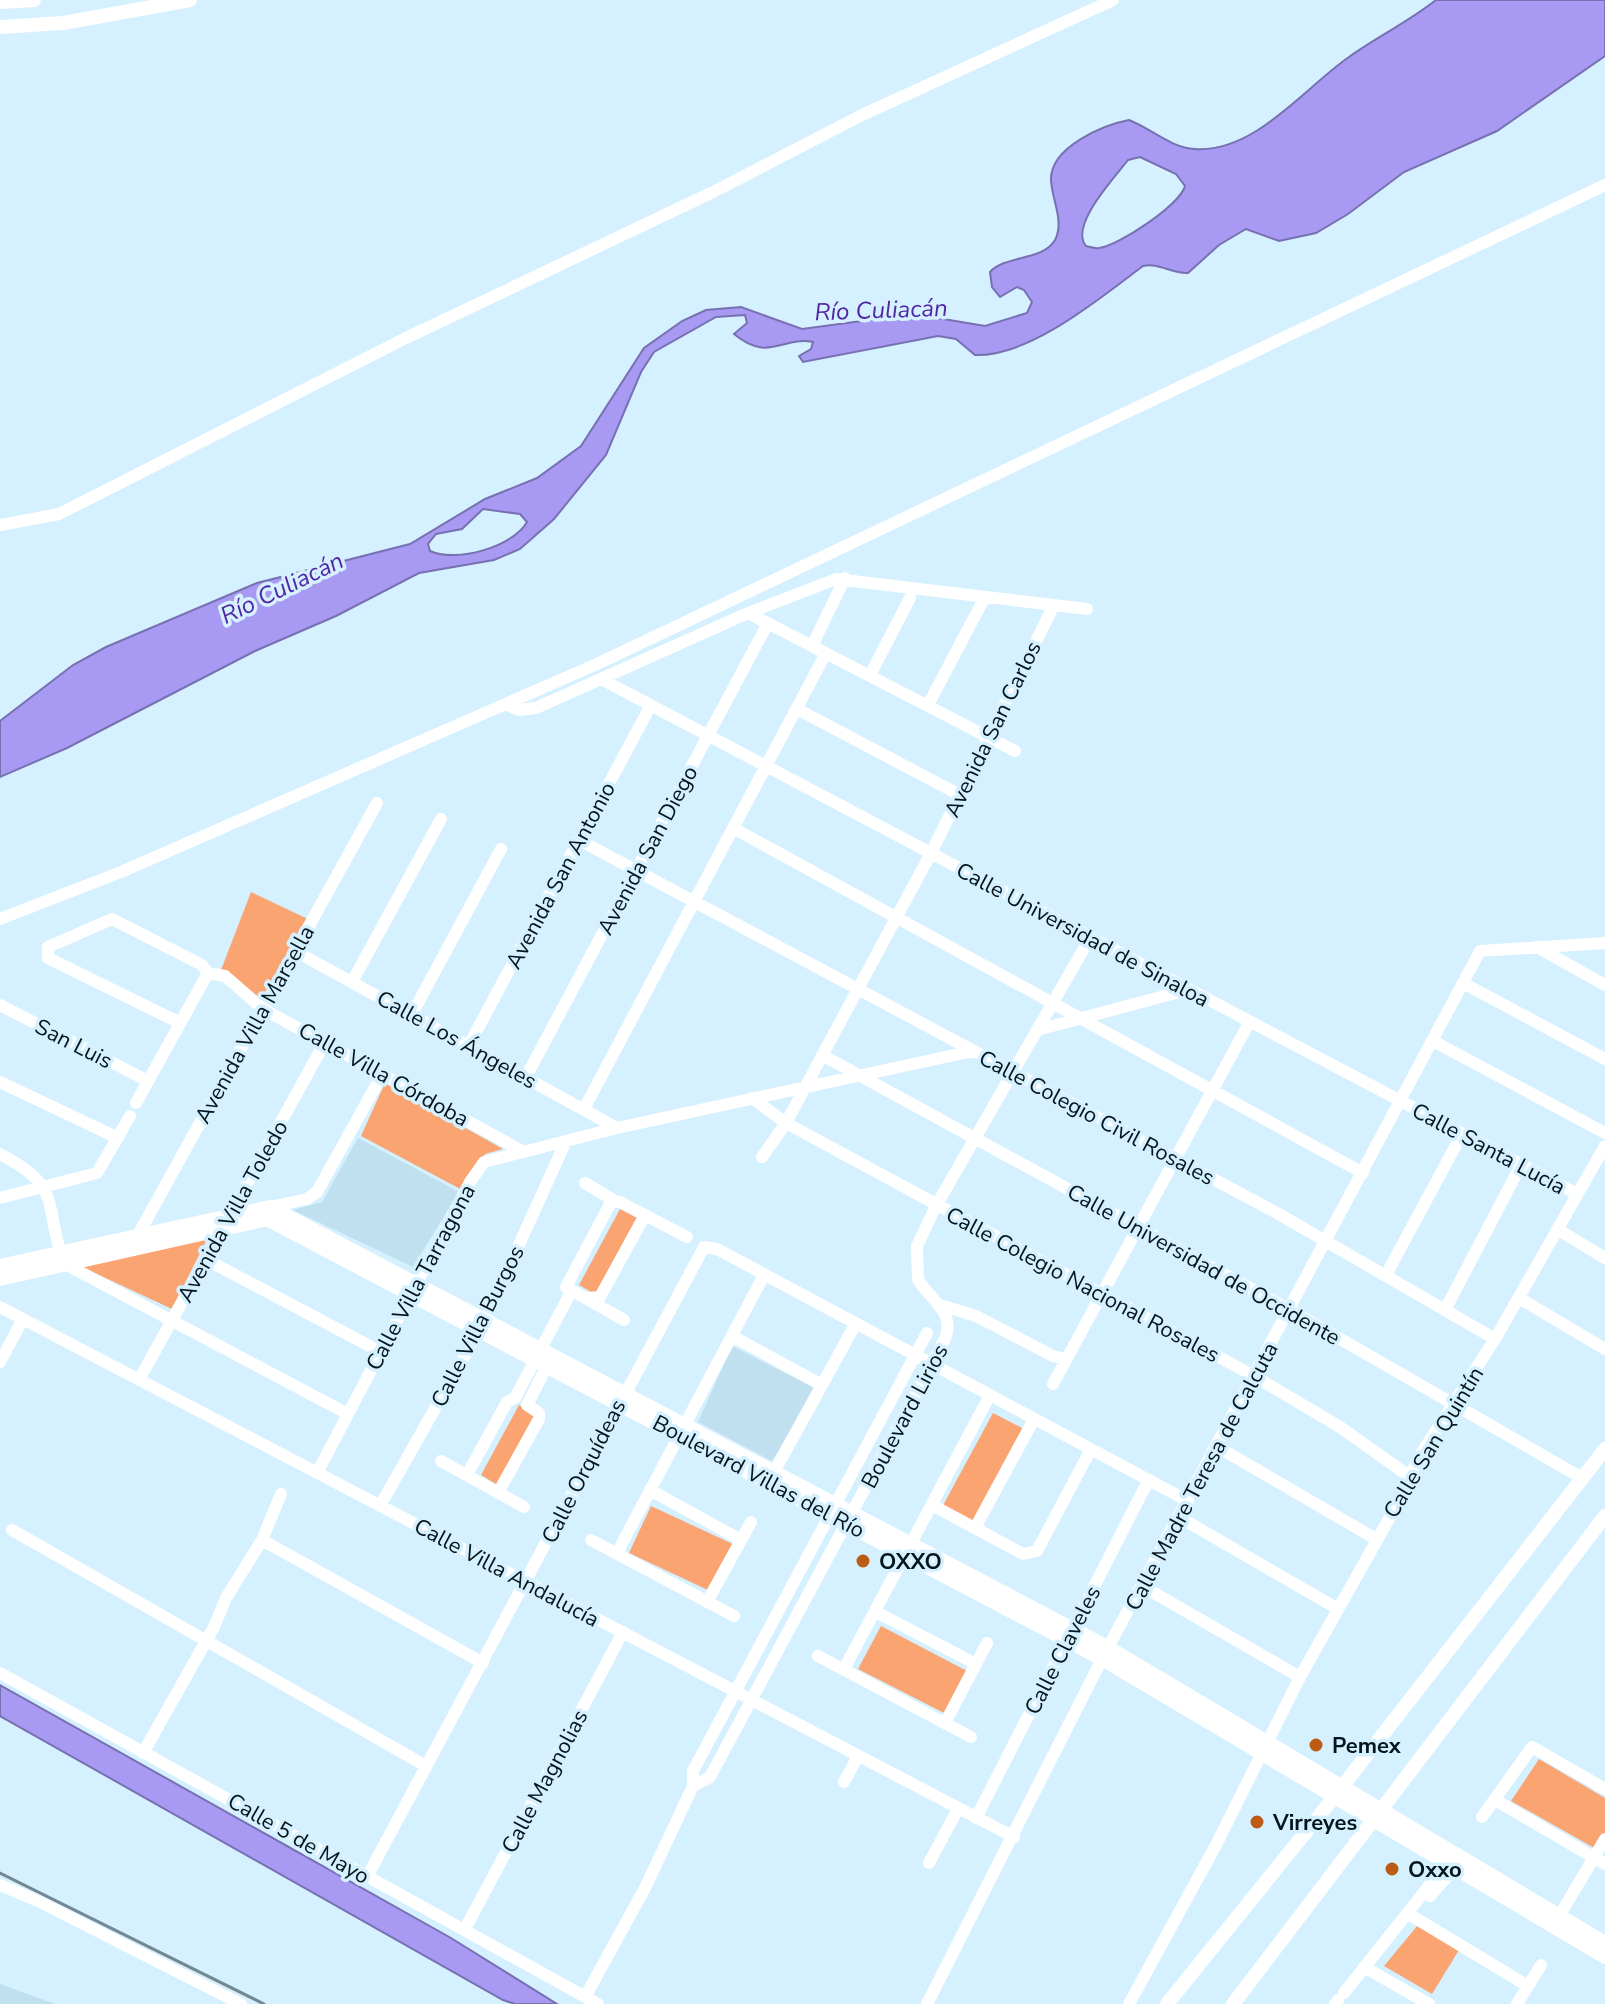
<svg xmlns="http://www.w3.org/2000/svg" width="1605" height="2004" font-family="'Nunito Sans',sans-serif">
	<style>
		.built { fill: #c0e0ef }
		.green { fill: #faa472 }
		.water { fill: #a899f2; stroke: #7771b2; stroke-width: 2; fill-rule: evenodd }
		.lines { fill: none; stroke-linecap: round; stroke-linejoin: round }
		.minor { stroke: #fff; stroke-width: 12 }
		.tertiary { stroke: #fff; stroke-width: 14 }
		.rail { stroke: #728893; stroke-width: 3 }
		.poi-dot { fill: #bb5b14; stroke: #d5f0fe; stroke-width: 3 }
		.labels { text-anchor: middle; stroke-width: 7; stroke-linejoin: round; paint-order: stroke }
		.street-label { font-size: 22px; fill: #05151d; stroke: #d5f0fe }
		.poi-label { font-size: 22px; font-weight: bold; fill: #05151d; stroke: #d5f0fe; text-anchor: start }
		.water-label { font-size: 24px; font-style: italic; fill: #5026a6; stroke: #d5f0fe }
	</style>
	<rect width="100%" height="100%" fill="#d5f0fe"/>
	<path class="built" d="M358,1138L459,1192L413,1267L293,1210L322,1202Z
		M732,1346L816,1389L772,1461L698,1422Z
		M0,1984L55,2004H0Z"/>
	<path class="green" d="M251,892L310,920L262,1004L221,970Z
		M385,1083L503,1149L485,1154L464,1191L361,1136Z
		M620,1209L639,1219L598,1296L579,1285Z
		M207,1239L172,1309L82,1267Z
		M519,1405L540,1416L501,1487L481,1475Z
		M993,1413L1024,1429L972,1525L941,1509Z
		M651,1506L735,1545L712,1592L629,1553Z
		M881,1626L967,1671L946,1714L858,1669Z
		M1539,1759L1605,1798V1833L1596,1849L1511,1801Z
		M1418,1925L1459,1950L1432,1994L1384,1966Z"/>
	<path class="water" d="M1436,0H1605V56L1497,131L1404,172L1348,214L1316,233L1279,241L1246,229L1219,245L1188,273C1172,274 1158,262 1143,266C1100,298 1030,357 975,355L956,339L938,336L803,362L799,356L811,349L813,342C782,336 769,363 734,334L747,323L745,315L716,317L654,352L641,372L606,455L554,519L520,549L494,560L419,573L336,616L255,651L67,748L0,777V721L73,665L106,647L257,583L410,544L485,499L537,478L581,446L644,348L682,321L706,310L741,307L802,329L914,314L985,326L1027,313L1032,302L1024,290L1017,287L1000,297L992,287L990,272C1005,255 1043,261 1055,240C1065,221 1051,198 1051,179C1051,147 1103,125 1129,120C1152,129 1171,148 1195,149C1255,153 1304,88 1349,57C1377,37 1408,22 1436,0ZM1140,157L1176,174L1185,186C1180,205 1118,246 1099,248C1095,249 1091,247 1086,246C1069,226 1114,178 1128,160ZM483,509L520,514L527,522C513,547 456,563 430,551L428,544L436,534L462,529Z
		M0,1685L451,1938L557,2004H515L503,2000L0,1716Z"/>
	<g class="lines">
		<path class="minor" d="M0,525L59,514L406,338L713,192L862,115L1113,0
			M748,613L1015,751
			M812,646L845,578
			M870,675L910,598
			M603,680L1577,1194
			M505,704L519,710L536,708L748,613L836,579L1087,609
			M928,705L985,597
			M797,709L960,795
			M733,828L1363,1173
			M579,840L1277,1213L1495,1339
			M0,919L121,872L597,664L1605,185
			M1537,947L1605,985
			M295,951L617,1128
			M208,973L225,976L263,1009L522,1151
			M352,982L441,819
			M1463,983L1605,1059
			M0,1005L148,1081
			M412,1014L501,849
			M180,1023L48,958V947L112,919L202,965L208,973
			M1037,1030L1187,990
			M1433,1041L1605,1133
			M469,1045L651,705
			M822,1055L1290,1310L1582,1478
			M526,1077L768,623
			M0,1082L118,1138
			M752,1098L786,1123L1254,1376L1340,1427L1409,1476
			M136,1103L208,973
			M584,1109L826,653
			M0,1154C67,1189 41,1205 65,1264L348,1414
			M762,1157L786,1123L931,853L1054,605
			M585,1183L615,1201
			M0,1198L97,1173L130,1116
			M270,1207L307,1199L317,1192L383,1073
			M1557,1229L1605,1258
			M139,1241L138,1235L377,803
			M205,1259L381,1352
			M1386,1275L1462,1134
			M588,1298L600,1297L645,1215
			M1519,1298L1605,1349
			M940,1305L976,1316L1053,1356L1066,1359
			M0,1307L1014,1837
			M1445,1310L1521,1165
			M624,1320L566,1287L611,1202H620L687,1237
			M732,1336L822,1385
			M0,1362L23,1319
			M139,1380L325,1042
			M1053,1384L1249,1023
			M1216,1446L1376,1539
			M441,1461L524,1507
			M774,1472L855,1325
			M317,1473L470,1182L484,1162L617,1128L973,1051
			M467,1475L507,1402L515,1398L572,1290
			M650,1490L741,1540
			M498,1493L539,1419V1413L527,1405L550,1360
			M932,1505L1023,1554L1037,1551L1090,1451
			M380,1506L485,1320L566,1141
			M1179,1517L1338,1609
			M975,1528L1033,1421
			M12,1530L426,1766
			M262,1540L483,1663
			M591,1540L734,1616
			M617,1553L764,1275
			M1142,1586L1300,1677
			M707,1602L751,1522
			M876,1612L976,1664
			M818,1656L971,1737
			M844,1669L989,1397
			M0,1673L598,2004
			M945,1723L987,1643
			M143,1753L214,1627L226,1598L262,1540L281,1494
			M844,1782L858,1756
			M693,1786L710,1777L944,1341C958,1312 929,1300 918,1279L917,1246L936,1206L1090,938
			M1495,1800L1605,1864
			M1482,1817L1532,1747L1605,1789
			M976,1818L1148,1481
			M929,1863L958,1809
			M367,1877L704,1247L717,1249L1188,1501
			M0,1885L38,1901L241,2004
			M1430,1896L1460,1862
			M1407,1913L1528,1986
			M1555,1923L1605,1839
			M465,1929L623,1632
			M1364,1967L1429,2004
			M1344,1993L1452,1857
			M585,1997L645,1888L693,1786V1771L927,1333
			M927,2004L1102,1659L1480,951L1605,943
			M1129,2004L1216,1845L1300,1677L1403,1494L1417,1460L1495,1339L1605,1146
			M1335,2004L1338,2000
			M1517,2004L1541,1965"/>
		<path class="tertiary" d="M0,2L34,0
			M0,27L63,23L190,0
			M0,1266L270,1207L1109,1648L1605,1943
			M0,1279L267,1219L1102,1659L1605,1957
			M1167,2004L1335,1796L1605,1449
			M1233,2004L1605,1516"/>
		<path class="rail" d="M0,1873L264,2004"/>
	</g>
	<g class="poi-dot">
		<circle cx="863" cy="1561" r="8"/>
		<circle cx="1316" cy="1745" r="8"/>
		<circle cx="1257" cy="1822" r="8"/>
		<circle cx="1392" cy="1869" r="8"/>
	</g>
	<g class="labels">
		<g class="street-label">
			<text transform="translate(992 729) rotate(-64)" y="8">Avenida San Carlos</text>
			<text transform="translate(647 850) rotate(-62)" y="8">Avenida San Diego</text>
			<text transform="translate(560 875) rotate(-62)" y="8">Avenida San Antonio</text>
			<text transform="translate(1083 934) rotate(28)" y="8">Calle Universidad de Sinaloa</text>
			<text transform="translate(254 1024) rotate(-61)" y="8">Avenida Villa Marsella</text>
			<text transform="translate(457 1039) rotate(29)" y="8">Calle Los Ángeles</text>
			<text transform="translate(74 1043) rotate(27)" y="8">San Luis</text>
			<text transform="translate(384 1074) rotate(29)" y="8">Calle Villa Córdoba</text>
			<text transform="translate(1097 1117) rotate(28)" y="8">Calle Colegio Civil Rosales</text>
			<text transform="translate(1489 1148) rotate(28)" y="8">Calle Santa Lucía</text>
			<text transform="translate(232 1211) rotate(-61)" y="8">Avenida Villa Toledo</text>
			<text transform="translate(1204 1264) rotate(29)" y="8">Calle Universidad de Occidente</text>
			<text transform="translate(420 1277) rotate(-62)" y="8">Calle Villa Tarragona</text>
			<text transform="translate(1083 1284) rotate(28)" y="8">Calle Colegio Nacional Rosales</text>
			<text transform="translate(477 1326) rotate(-63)" y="8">Calle Villa Burgos</text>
			<text transform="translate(904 1416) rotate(-62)" y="8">Boulevard Lirios</text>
			<text transform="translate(1433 1442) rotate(-59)" y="8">Calle San Quintín</text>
			<text transform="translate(583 1471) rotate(-63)" y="8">Calle Orquídeas</text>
			<text transform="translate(759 1476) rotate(28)" y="8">Boulevard Villas del Río</text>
			<text transform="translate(1201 1476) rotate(-62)" y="8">Calle Madre Teresa de Calcuta</text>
			<text transform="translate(507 1572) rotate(28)" y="8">Calle Villa Andalucía</text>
			<text transform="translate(1062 1650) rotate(-63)" y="8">Calle Claveles</text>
			<text transform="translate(544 1781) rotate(-62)" y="8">Calle Magnolias</text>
			<text transform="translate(299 1838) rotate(30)" y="8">Calle 5 de Mayo</text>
		</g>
		<g class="poi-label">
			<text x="879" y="1569">OXXO</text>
			<text x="1332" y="1753">Pemex</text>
			<text x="1273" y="1830">Virreyes</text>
			<text x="1408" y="1877">Oxxo</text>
		</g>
		<g class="water-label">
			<text transform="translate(881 310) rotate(-2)" y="8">Río Culiacán</text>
			<text transform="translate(282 588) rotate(-26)" y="8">Río Culiacán</text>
		</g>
	</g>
</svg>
